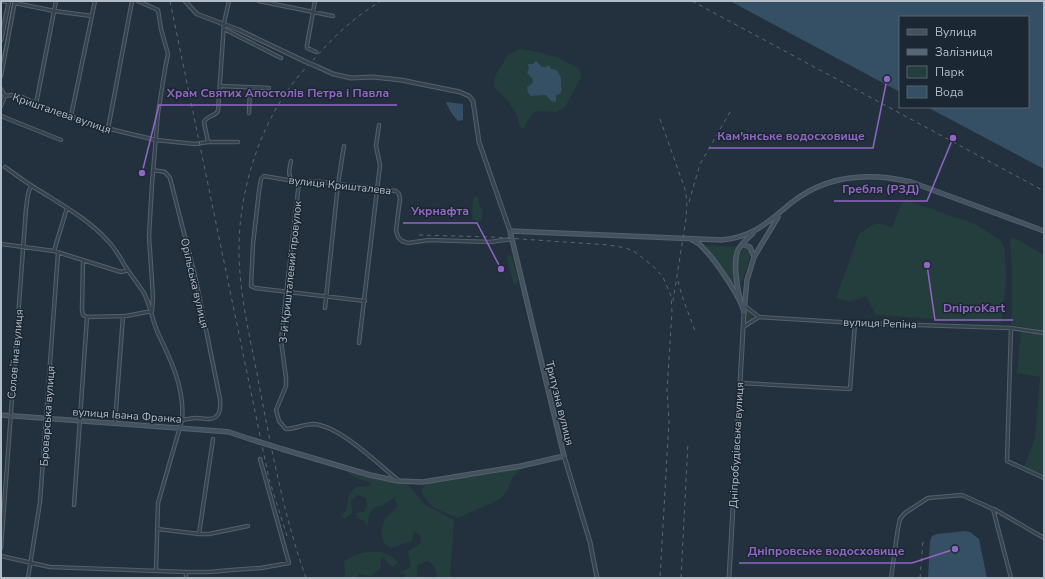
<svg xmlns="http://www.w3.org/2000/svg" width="1045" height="579" font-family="'Nunito Sans',sans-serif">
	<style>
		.green { fill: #243e3d }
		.water { fill: #355064 }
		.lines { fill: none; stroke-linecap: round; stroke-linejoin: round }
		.minor-casing { stroke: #54606b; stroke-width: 4.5 }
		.tertiary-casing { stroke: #54606b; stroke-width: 5 }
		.secondary-casing { stroke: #54606b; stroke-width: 5.5 }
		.minor { stroke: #36424d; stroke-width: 2.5 }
		.tertiary { stroke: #36424d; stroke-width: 3 }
		.secondary { stroke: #445260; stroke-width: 3.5 }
		.tram { stroke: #586774; stroke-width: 1 }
		.rail { stroke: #586774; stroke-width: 1; stroke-dasharray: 4 4; stroke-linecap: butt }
		.tertiary-bridge-casing { stroke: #54606b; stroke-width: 5; stroke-linecap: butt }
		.secondary-bridge-casing { stroke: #54606b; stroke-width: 5.5; stroke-linecap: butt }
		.tertiary-bridge { stroke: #36424d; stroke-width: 3 }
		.secondary-bridge { stroke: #445260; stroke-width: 3.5 }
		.labels { text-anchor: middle; stroke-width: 3; stroke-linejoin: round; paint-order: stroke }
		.street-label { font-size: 11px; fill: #b2bdc8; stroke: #1b2732 }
		.leader { fill: none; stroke: #9166c3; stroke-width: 1.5 }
		.callout-dot { fill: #9166c3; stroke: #1b2732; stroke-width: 1.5 }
		.callout-label { font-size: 12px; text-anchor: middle; font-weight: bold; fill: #9166c3; stroke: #1b2732; stroke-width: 3; stroke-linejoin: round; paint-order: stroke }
	</style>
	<rect width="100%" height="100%" fill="#22313d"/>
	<path class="green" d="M520,49C539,51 565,58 580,70L581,77L565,107L557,112L536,111L532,114L524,128H521L519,125L518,117L508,101L494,88L495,76L508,55Z
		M474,197H478L479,201H478L483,212L482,219L480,221L474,220L472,219L473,199Z
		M908,201L975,224L1000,240L1005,249L1006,281L1001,323L876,315L866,296L851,302L836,298L859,234L876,223L892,227L902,203Z
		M1013,237L1044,255V331L1012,325V266L1010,240Z
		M707,245L736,247L733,261L735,282L733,285L707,250Z
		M744,247L749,248L751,253L750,257L742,283H741C738,273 736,256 744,247Z
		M509,255L512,257L518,281L516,285L513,283L507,258Z
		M746,310H747L753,315L752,319L746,323Z
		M1021,331L1044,335V476L1024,467L1035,439L1040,377L1017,373Z
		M523,467L512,478L507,491L500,499L458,518C443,512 424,506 421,489L427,484Z
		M347,471L408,484L424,504L454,520L450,578H438L434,566L428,561L417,565V578H406L404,573L401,574L398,563L392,567L383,557L381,560V568L371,576L359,574L357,578L345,577L344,561C360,551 383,546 397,561C399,563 400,569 401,572L411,567L408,551L421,543L420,535L414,531L412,541L391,548L384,543L381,534L384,520L398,506L394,498L381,506L373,508L369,515L367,528L364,521L359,519L355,513L364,512L367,505L366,498L358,495L351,500L352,513L345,519L341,515L346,511L349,494L356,487L369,486L372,483C365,480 351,478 347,471Z"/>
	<path class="water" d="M730,1H1044V169L927,107H1028V17H900V92Z
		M536,61L542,67H546L549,65L551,69L557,70L561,78V87L562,90L560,94L556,95V102L551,101L546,95L531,96L528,93L527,87L532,84C535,77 529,77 527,72L529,69L528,64H533Z
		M447,102L463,104V120L458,121L452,114L446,103Z
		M964,531L970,532L979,539L987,578H928L930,541L932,536L937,534Z"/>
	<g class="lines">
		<g class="minor-casing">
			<path id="minor" d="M2,1L9,2
				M138,1L158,10L161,29L168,54L165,69L158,113L152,184L149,236L153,297L152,311
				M259,1L333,16
				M315,1L307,45V48L316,52
				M15,3L54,11L92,16
				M224,29L281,58
				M1,76L15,1
				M221,86L269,88
				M1,89L5,96
				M5,96L12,95L20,96L53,111L71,116L89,124L156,140L195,144L208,142H238
				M36,104L56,1
				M1,106L5,96
				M249,113L250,88
				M1,116L61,140
				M71,116L95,1
				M108,129L132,1
				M208,142L204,122C207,115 215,117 218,111L224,23L229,1
				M291,161C290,167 287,174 292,180
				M5,167C16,175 28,184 40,191C64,206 89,220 108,241C115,248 120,257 125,266C131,275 138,284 144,293C151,307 152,320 158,333C171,360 185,389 182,420L158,503L156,570
				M153,170L165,172L170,178L196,280L220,399C221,409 220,420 207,419C204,419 201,418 197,418C192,418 187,419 182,420
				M299,182L281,340L286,378V386L276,410L279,421L286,429C295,429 304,424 313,424C339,425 378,464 398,480
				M1,244L54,251L121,272L128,270
				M54,251L67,208
				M365,301L255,288L251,286L253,244L259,191L261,179L264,176L299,182L308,181L322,182L396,191L399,194L400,199L396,230L398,237L402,241L408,243L429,240L490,242L512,239
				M745,306L759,317
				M325,308L338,184L344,146
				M87,317L126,316L152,311
				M743,327L759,317L855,323L1011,328L1044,333
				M1011,328L1007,461L1044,478
				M359,343L380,165L376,146L379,125
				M740,383L850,389L855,323
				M115,423L123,316
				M74,505L87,317L83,315L82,309L83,261
				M994,509L1044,538
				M157,529L199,534H209L248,526
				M199,534L213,439
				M1,548L26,209L28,194L31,185
				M1,556L50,567L186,572H209L232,570L261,568L289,563L260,459
				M186,572V578
				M28,578L40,502L58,253
				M891,578L898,528L900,519L905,513L928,498L962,495L993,509L1011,578"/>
		</g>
		<g class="tertiary-casing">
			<path id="tertiary" d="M185,1L197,14L239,30L304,61
				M1,40L9,1
				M318,67L333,74L351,78L373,77L401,80L460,92L469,96L473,101L479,142L510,231
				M564,456L590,542L597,578
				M729,578L744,312"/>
		</g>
		<g class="secondary-casing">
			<path id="secondary" d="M692,240C697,242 701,245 704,249C715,260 739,295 743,309
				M742,244L750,247L754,257
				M740,299C737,286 733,262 738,250C741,244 748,238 753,233
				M744,312L747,280L754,257L778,217
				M1,415L218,431L229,432L250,439
				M282,449L370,475L398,481L423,482L521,466L564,456L510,231L722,240C754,237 768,222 791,203C826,175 869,172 911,182L1044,231"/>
		</g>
		<use href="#minor" class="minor"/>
		<use href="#tertiary" class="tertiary"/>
		<use href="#secondary" class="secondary"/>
		<path class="tram" d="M1,67L13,1"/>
		<path class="rail" d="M170,1L269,479L287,536
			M692,1L1044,191
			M660,119L685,189L687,201L686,219L673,301
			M689,202L700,164L730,112
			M419,235L491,237L609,245L626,248L635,252L654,267L663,277L671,296L672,312L667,390L669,421L660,578
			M678,281L682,296L695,331
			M306,578C285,519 273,457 261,395C254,355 243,313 240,273C234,209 254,134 293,83C300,74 308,65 316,57C335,35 356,16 381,1
			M681,578L688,442
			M920,578L923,541"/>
		<g class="tertiary-bridge-casing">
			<path id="tertiary-bridge" d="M304,61L318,67"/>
		</g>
		<g class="secondary-bridge-casing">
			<path id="secondary-bridge" d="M250,439L282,449"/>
		</g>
		<use href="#tertiary-bridge" class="tertiary-bridge"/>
		<use href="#secondary-bridge" class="secondary-bridge"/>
	</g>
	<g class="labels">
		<g class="street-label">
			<text transform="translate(62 113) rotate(19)" y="4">Кришталева вулиця</text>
			<text transform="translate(340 185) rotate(6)" y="4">вулиця Кришталева</text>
			<text transform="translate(290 272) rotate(-84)" y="4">3-й Кришталевий провулок</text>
			<text transform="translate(195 283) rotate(77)" y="4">Орільська вулиця</text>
			<text transform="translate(880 323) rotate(2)" y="4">вулиця Репіна</text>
			<text transform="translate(15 354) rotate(-85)" y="4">Соловʼїна вулиця</text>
			<text transform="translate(560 403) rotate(76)" y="4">Тритузна вулиця</text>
			<text transform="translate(127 415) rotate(4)" y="4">вулиця Івана Франка</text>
			<text transform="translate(47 416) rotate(-86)" y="4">Броварська вулиця</text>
			<text transform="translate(736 445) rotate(-87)" y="4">Дніпробудівська вулиця</text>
		</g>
	</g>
	<path class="leader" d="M142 173L159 105H397M887 79L873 148H709M953 138L927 201H834M501 269L477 223H403M927 265L935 320H1013M955 549L912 563H739"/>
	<g class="callout-dot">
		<circle cx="142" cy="173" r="4"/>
		<circle cx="887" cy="79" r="4"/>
		<circle cx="953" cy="138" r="4"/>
		<circle cx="501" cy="269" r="4"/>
		<circle cx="927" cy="265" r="4"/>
		<circle cx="955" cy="549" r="4"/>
	</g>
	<g class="callout-label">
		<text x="278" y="97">Храм Святих Апостолів Петра і Павла</text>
		<text x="791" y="140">Кам'янське водосховище</text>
		<text x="881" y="193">Гребля (РЗД)</text>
		<text x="440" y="215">Укрнафта</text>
		<text x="974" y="312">DniproKart</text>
		<text x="826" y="555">Дніпровське водосховище</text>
	</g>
	<rect width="1045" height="579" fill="none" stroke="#b2bdc8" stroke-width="4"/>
	<rect x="899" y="16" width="130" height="92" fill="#1b2732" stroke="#57636e"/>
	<rect x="907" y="29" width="20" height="6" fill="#445260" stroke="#57636e"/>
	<text x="935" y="36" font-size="12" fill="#b2bdc8">Вулиця</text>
	<rect x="907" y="49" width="20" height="6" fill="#586774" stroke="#57636e"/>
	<text x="935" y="56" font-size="12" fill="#b2bdc8">Залізниця</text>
	<rect x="907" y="66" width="20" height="12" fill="#243e3d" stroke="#57636e"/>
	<text x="935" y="76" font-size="12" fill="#b2bdc8">Парк</text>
	<rect x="907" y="86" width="20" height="12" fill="#355064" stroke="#57636e"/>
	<text x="935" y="96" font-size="12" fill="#b2bdc8">Вода</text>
</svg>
